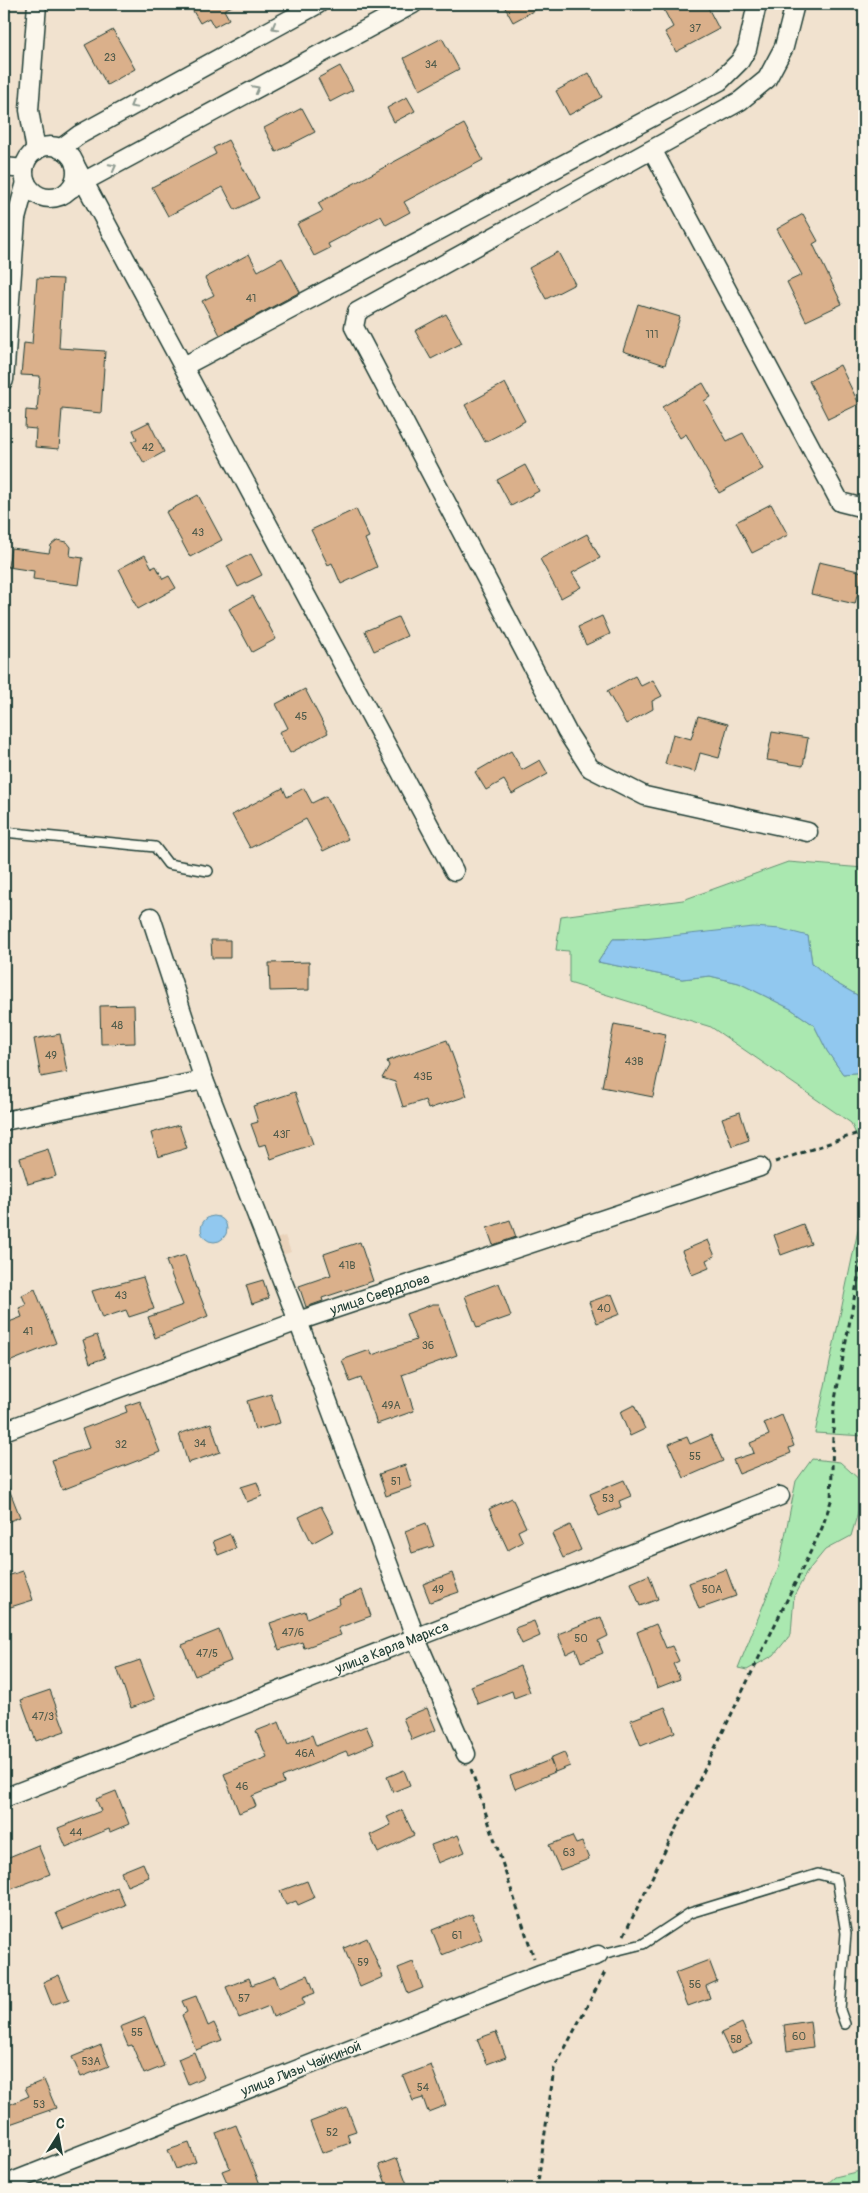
<svg xmlns="http://www.w3.org/2000/svg" width="868" height="2193" font-family="Pangolin,sans-serif">
	<style>
		.built { fill: #ead3bb }
		.green { fill: #aae8b0; stroke: #649272 }
		.water { fill: #91c8ef; stroke: #6390a4 }
		.building { fill: #dab08b; stroke: #1f3d34 }
		.lines { fill: none; stroke-linecap: round; stroke-linejoin: round }
		.service-casing { stroke: #1f3d34; stroke-width: 12 }
		.minor-casing { stroke: #1f3d34; stroke-width: 21 }
		.path { stroke: #1f3d34; stroke-width: 3; stroke-dasharray: 5 4; stroke-linecap: butt }
		.service { stroke: #fbf7ec; stroke-width: 9 }
		.minor { stroke: #fbf7ec; stroke-width: 18 }
		.oneway { stroke: #8d9a90 }
		.labels { text-anchor: middle; stroke-width: 4; stroke-linejoin: round; paint-order: stroke }
		.number-label { font-size: 11px; fill: #4e5a4a }
		.street-label { font-size: 14px; fill: #1f3d34; stroke: #fbf7ec }
	</style>
	<rect width="100%" height="100%" fill="#f1e2cf"/>
	<filter id="ink" filterUnits="userSpaceOnUse"><feTurbulence type="fractalNoise" baseFrequency=".02" numOctaves="2"/><feDisplacementMap in="SourceGraphic" scale="10" xChannelSelector="R" yChannelSelector="G"/><feConvolveMatrix kernelMatrix="1 2 1 2 8 2 1 2 1" color-interpolation-filters="sRGB"/></filter>
	<g filter="url(#ink)">
		<path class="built" d="M285,1236L291,1252L282,1255L276,1239Z"/>
		<path class="green" d="M788,862L864,868V999L834,982L812,963L808,936L613,939L598,962L682,979L710,976L739,983L791,1009L814,1025L827,1051L843,1074L864,1072V1152L851,1123L711,1027L569,983V951L556,950L561,916L683,900Z
			M864,1202V1436L815,1433Z
			M812,1459L840,1462L861,1481L859,1509L851,1536L825,1550L807,1572L794,1596L791,1634L774,1655L747,1670L738,1668L779,1566L796,1481Z
			M864,2170V2189H821L835,2177Z"/>
		<path class="water" d="M753,927L781,929L808,936L812,963L834,982L864,999V1072L843,1074L827,1051L814,1025L791,1009L739,983L710,976L682,979L598,962L613,939H644Z
			M201 1229a13 13 0 1 1 26 0a13 13 0 1 1-26 0Z"/>
		<path class="building" d="M189,4H236L224,10L229,19L214,27L209,18L200,23Z
			M503,4H546L513,22Z
			M675,4H706L719,29L676,52L665,32L673,27L664,10Z
			M113,30L135,69L107,85L85,45Z
			M442,38L459,69L420,90L404,58Z
			M340,66L353,90L330,102L318,78Z
			M589,73L602,97L569,115L556,91Z
			M407,97L415,111L394,122L387,108Z
			M302,108L315,132L276,152L264,128Z
			M464,124L483,160L404,202L410,212L386,225L381,216L328,244L330,248L314,256L297,224L323,211L318,203Z
			M228,140L259,198L235,210L223,187L168,216L152,187L216,154L213,148Z
			M803,214L818,241L813,244L842,304L806,321L787,282L802,275L777,229Z
			M558,252L575,284L546,299L529,268Z
			M249,254L258,271L282,258L300,292L220,335L202,301L214,295L205,278Z
			M37,278L63,279L59,348L105,351L101,413L62,409L59,449L35,447L36,429L25,428L26,410L37,411L40,376L21,375L24,343L32,344Z
			M638,304L680,317L665,365L623,351Z
			M446,314L462,343L431,359L415,331Z
			M840,365L859,404L828,419L809,381Z
			M505,383L525,421L485,442L465,405Z
			M703,383L711,397L704,401L727,441L743,433L763,469L719,493L686,434L680,438L662,407Z
			M149,422L164,452L144,463L132,442L137,439L133,430Z
			M525,465L539,491L511,506L497,480Z
			M198,495L222,540L190,557L166,512Z
			M771,504L788,535L752,553L736,522Z
			M356,509L369,537L365,539L377,567L341,584L332,563L328,565L311,530Z
			M587,534L600,558L572,573L581,587L561,598L540,559Z
			M57,540L67,542L71,547L70,556L83,558L79,585L33,579L34,571L8,567L11,548L49,553L51,545Z
			M251,554L262,575L238,587L227,566Z
			M145,555L152,568L156,566L163,579L169,576L176,588L138,609L131,597L133,596L119,569Z
			M819,562L863,572L855,604L811,594Z
			M253,596L276,639L252,652L229,609Z
			M602,616L610,634L586,645L578,627Z
			M398,617L407,636L374,651L365,631Z
			M635,676L641,686L653,680L662,696L652,701L653,709L626,724L607,691Z
			M305,689L328,733L290,753L279,732L288,728L276,704Z
			M698,716L728,724L719,758L700,753L695,772L665,764L673,734L691,739Z
			M772,732L808,738L803,766L767,760Z
			M511,751L522,770L540,760L548,774L512,794L504,780L486,790L475,772Z
			M283,788L287,797L304,788L312,803L326,796L348,839L323,851L306,819L250,848L232,815Z
			M211,940H230V958H212Z
			M309,962V990L270,991L269,963Z
			M134,1005L135,1043L101,1044L100,1006Z
			M614,1024L666,1034L653,1097L602,1087Z
			M60,1034L67,1072L41,1077L34,1039Z
			M447,1040L467,1096L428,1109L425,1100L403,1107L395,1082L382,1078L389,1066L387,1061Z
			M295,1092L313,1144L271,1159L266,1144L259,1146L251,1124L258,1122L253,1106Z
			M740,1112L749,1140L732,1146L722,1118Z
			M179,1125L187,1148L158,1157L151,1133Z
			M48,1149L56,1176L28,1184L20,1158Z
			M510,1220L516,1237L493,1245L487,1228Z
			M803,1224L811,1244L781,1255L774,1235Z
			M708,1240L715,1256L706,1260L709,1268L692,1275L682,1251Z
			M360,1242L373,1281L322,1298L323,1301L306,1307L299,1286L331,1275L324,1254Z
			M185,1255L196,1288H197L208,1316L155,1338L148,1317L183,1305L166,1261Z
			M143,1277L154,1309L129,1317L126,1310L102,1318L92,1291Z
			M263,1280L269,1298L252,1304L246,1285Z
			M499,1283L511,1316L477,1328L465,1296Z
			M35,1289L56,1343L4,1364V1324L22,1317L19,1308L26,1305L22,1295Z
			M612,1294L620,1314L597,1323L589,1302Z
			M433,1304H439L457,1355L402,1375L414,1411L377,1424L361,1378L350,1382L342,1360L370,1350L372,1355L416,1340L406,1314Z
			M97,1335L105,1358L90,1363L83,1340Z
			M271,1394L280,1423L255,1430L247,1401Z
			M140,1401L160,1452L62,1490L52,1460L89,1448L82,1429L127,1412L125,1406Z
			M634,1405L645,1429L630,1436L620,1412Z
			M782,1415L794,1446L789,1448L791,1453L739,1474L733,1460L754,1453L750,1443L769,1435L764,1423Z
			M211,1423L220,1452L188,1463L179,1434Z
			M711,1435L723,1461L684,1478L669,1444L687,1437L690,1444Z
			M405,1465L412,1487L386,1496L379,1474Z
			M4,1479H5L20,1517L4,1523Z
			M624,1480L631,1496L619,1501L621,1507L599,1516L590,1494Z
			M257,1482L262,1496L247,1502L241,1487Z
			M512,1498L526,1527L518,1531L523,1542L508,1550L489,1509Z
			M321,1506L334,1531L312,1543L299,1517Z
			M426,1523L434,1546L412,1553L405,1531Z
			M570,1525L581,1550L563,1558L552,1534Z
			M230,1534L236,1548L218,1555L213,1541Z
			M726,1569L736,1596L699,1609L689,1583Z
			M23,1571L33,1600L4,1609V1577Z
			M452,1573L459,1592L430,1602L423,1584Z
			M649,1575L658,1599L640,1606L631,1583Z
			M362,1590L371,1616L338,1628L341,1635L304,1648L302,1642L279,1650L270,1623L305,1611L307,1618L340,1604L339,1599Z
			M601,1617L608,1636L598,1641L603,1653L581,1662L576,1649L566,1654L558,1634Z
			M534,1621L540,1636L522,1644L515,1628Z
			M656,1624L666,1648L672,1646L679,1661L673,1664L680,1679L657,1688L637,1632Z
			M219,1630L231,1661L195,1676L182,1645Z
			M140,1660L155,1699L131,1708L117,1668Z
			M520,1666L530,1692L514,1698L512,1691L478,1704L471,1686Z
			M50,1690L65,1731L36,1741L21,1700Z
			M665,1707L675,1732L641,1746L631,1720Z
			M427,1708L436,1730L412,1740L403,1718Z
			M279,1722L288,1745L312,1735L316,1746L366,1726L374,1744L348,1755L346,1751L282,1777L284,1783L252,1796L256,1806L239,1813L224,1774L267,1757L256,1731Z
			M564,1752L570,1766L555,1772L550,1758Z
			M550,1760L555,1772L515,1789L510,1776Z
			M404,1770L410,1785L393,1792L387,1777Z
			M116,1791L129,1824L110,1832L109,1829L66,1847L58,1828L101,1811L96,1799Z
			M402,1810L414,1835L378,1853L370,1835L391,1825L387,1817Z
			M458,1835L465,1852L438,1863L431,1845Z
			M572,1836L576,1844L582,1842L589,1859L560,1870L549,1845Z
			M38,1845L50,1874L4,1892V1859Z
			M143,1863L149,1877L127,1886L121,1872Z
			M307,1881L314,1898L298,1905L296,1901L286,1905L280,1891Z
			M117,1887L125,1905L63,1929L56,1913Z
			M472,1914L482,1939L442,1955L432,1930Z
			M367,1938L383,1977L360,1987L344,1948Z
			M709,1960L717,1981L706,1986L710,1998L688,2006L675,1973Z
			M413,1962L423,1988L408,1994L398,1968Z
			M59,1975L69,1999L52,2005L43,1982Z
			M308,1975L315,1993L302,1998L305,2004L273,2017L269,2006L239,2018L226,1987L249,1978L252,1985L275,1976L279,1987Z
			M196,1996L208,2026L214,2023L222,2040L196,2050L182,2015L187,2012L182,2001Z
			M145,2017L164,2066L144,2074L132,2045L128,2046L120,2027Z
			M810,2021L813,2047L787,2051L784,2025Z
			M742,2023L752,2044L731,2054L721,2033Z
			M496,2032L506,2057L487,2064L477,2039Z
			M101,2045L109,2066L81,2077L72,2057Z
			M194,2052L204,2077L188,2084L178,2059Z
			M431,2065L446,2105L428,2112L423,2098L413,2101L403,2076Z
			M44,2080L56,2108L4,2126V2107L29,2096L25,2088Z
			M347,2108L356,2131L347,2134L350,2143L322,2153L310,2122Z
			M236,2125L262,2189H230L222,2171L230,2168L216,2133Z
			M189,2143L196,2162L176,2169L168,2150Z
			M397,2158L409,2189H388L379,2165Z"/>
		<g class="lines">
			<g class="service-casing">
				<path id="service" d="M4,832L155,847L168,864L208,871
					M598,1955L643,1944L690,1913L818,1874L837,1879L846,1933L840,2010L845,2024"/>
			</g>
			<g class="minor-casing">
				<g id="minor">
					<path d="M795,4L784,47L767,79L740,101L357,312L354,327L567,732L590,768L645,796L808,832"/>
					<circle cx="50" cy="172" r="26"/>
					<path d="M60,149L79,135L318,4"/>
					<path d="M36,151L29,110L37,4"/>
					<path d="M653,151L840,502L864,508"/>
					<path d="M75,165L454,871"/>
					<path d="M4,167L24,169"/>
					<path d="M70,189L413,4"/>
					<path d="M184,366L720,81L740,61L747,49L757,4"/>
					<path d="M4,380L16,219L26,182"/>
					<path d="M151,917L204,1080L298,1321L416,1639L466,1754"/>
					<path d="M4,1121L204,1080"/>
					<path id="s1" d="M4,1431L298,1321L760,1167"/>
					<path id="s2" d="M4,1798L780,1496"/>
					<path id="s3" d="M4,2185L540,1974L598,1955"/>
				</g>
			</g>
			<path class="path" d="M775,1162L864,1131
				M471,1769L534,1958
				M624,1935L822,1528L831,1501L834,1405L864,1246
				M537,2189L554,2069L605,1972"/>
			<use href="#service" class="service"/>
			<use href="#minor" class="minor"/>
		</g>
		<defs><path id="oneway-chevron" d="M-2-3.5L2.5 0L-2 3.5" fill="none" stroke-width="1.6" stroke-linecap="round" stroke-linejoin="round" transform="scale(1.25)"/></defs>
		<g class="oneway">
			<use href="#oneway-chevron" transform="translate(275 27) rotate(151)"/>
			<use href="#oneway-chevron" transform="translate(256 89) rotate(-28)"/>
			<use href="#oneway-chevron" transform="translate(133 105) rotate(151)"/>
			<use href="#oneway-chevron" transform="translate(113 167) rotate(-28)"/>
		</g>
	</g>
	<g class="labels">
		<g class="number-label">
			<text x="695" y="32">37</text>
			<text x="110" y="61">23</text>
			<text x="431" y="68">34</text>
			<text x="251" y="302">41</text>
			<text x="652" y="338">111</text>
			<text x="148" y="451">42</text>
			<text x="198" y="536">43</text>
			<text x="301" y="720">45</text>
			<text x="117" y="1029">48</text>
			<text x="51" y="1059">49</text>
			<text x="634" y="1065">43В</text>
			<text x="423" y="1080">43Б</text>
			<text x="282" y="1138">43Г</text>
			<text x="347" y="1269">41В</text>
			<text x="121" y="1299">43</text>
			<text x="604" y="1312">40</text>
			<text x="28" y="1335">41</text>
			<text x="428" y="1349">36</text>
			<text x="391" y="1409">49А</text>
			<text x="200" y="1447">34</text>
			<text x="121" y="1448">32</text>
			<text x="695" y="1460">55</text>
			<text x="396" y="1485">51</text>
			<text x="608" y="1502">53</text>
			<text x="438" y="1593">49</text>
			<text x="712" y="1593">50А</text>
			<text x="293" y="1636">47/6</text>
			<text x="581" y="1642">50</text>
			<text x="207" y="1657">47/5</text>
			<text x="43" y="1720">47/3</text>
			<text x="305" y="1757">46А</text>
			<text x="242" y="1790">46</text>
			<text x="76" y="1836">44</text>
			<text x="569" y="1856">63</text>
			<text x="457" y="1939">61</text>
			<text x="363" y="1966">59</text>
			<text x="695" y="1988">56</text>
			<text x="244" y="2002">57</text>
			<text x="137" y="2036">55</text>
			<text x="799" y="2040">60</text>
			<text x="736" y="2043">58</text>
			<text x="91" y="2065">53А</text>
			<text x="423" y="2091">54</text>
			<text x="39" y="2108">53</text>
			<text x="332" y="2136">52</text>
		</g>
		<g class="street-label">
			<text dy="5" stroke="none"><textPath href="#s1" startOffset="400">улица Свердлова</textPath></text>
			<text dy="5" stroke="none"><textPath href="#s2" startOffset="416">улица Карла Маркса</textPath></text>
			<text dy="5" stroke="none"><textPath href="#s3" startOffset="319">улица Лизы Чайкиной</textPath></text>
		</g>
	</g>
	<rect width="868" height="2193" fill="none" stroke="#fbf7ec" stroke-width="20"/>
	<rect x="10" y="10" width="848" height="2173" fill="none" stroke="#1f3d34" stroke-width="2" filter="url(#ink)"/>
	<g transform="translate(58 2136) rotate(11)" stroke="#fbf7ec" stroke-width="4" paint-order="stroke">
	<path d="M0-4L9 19L0 12L-9 19Z" fill="#1f3d34"/>
	<text y="-8" font-size="14" font-weight="bold" text-anchor="middle" fill="#1f3d34">С</text>
	</g>
</svg>
